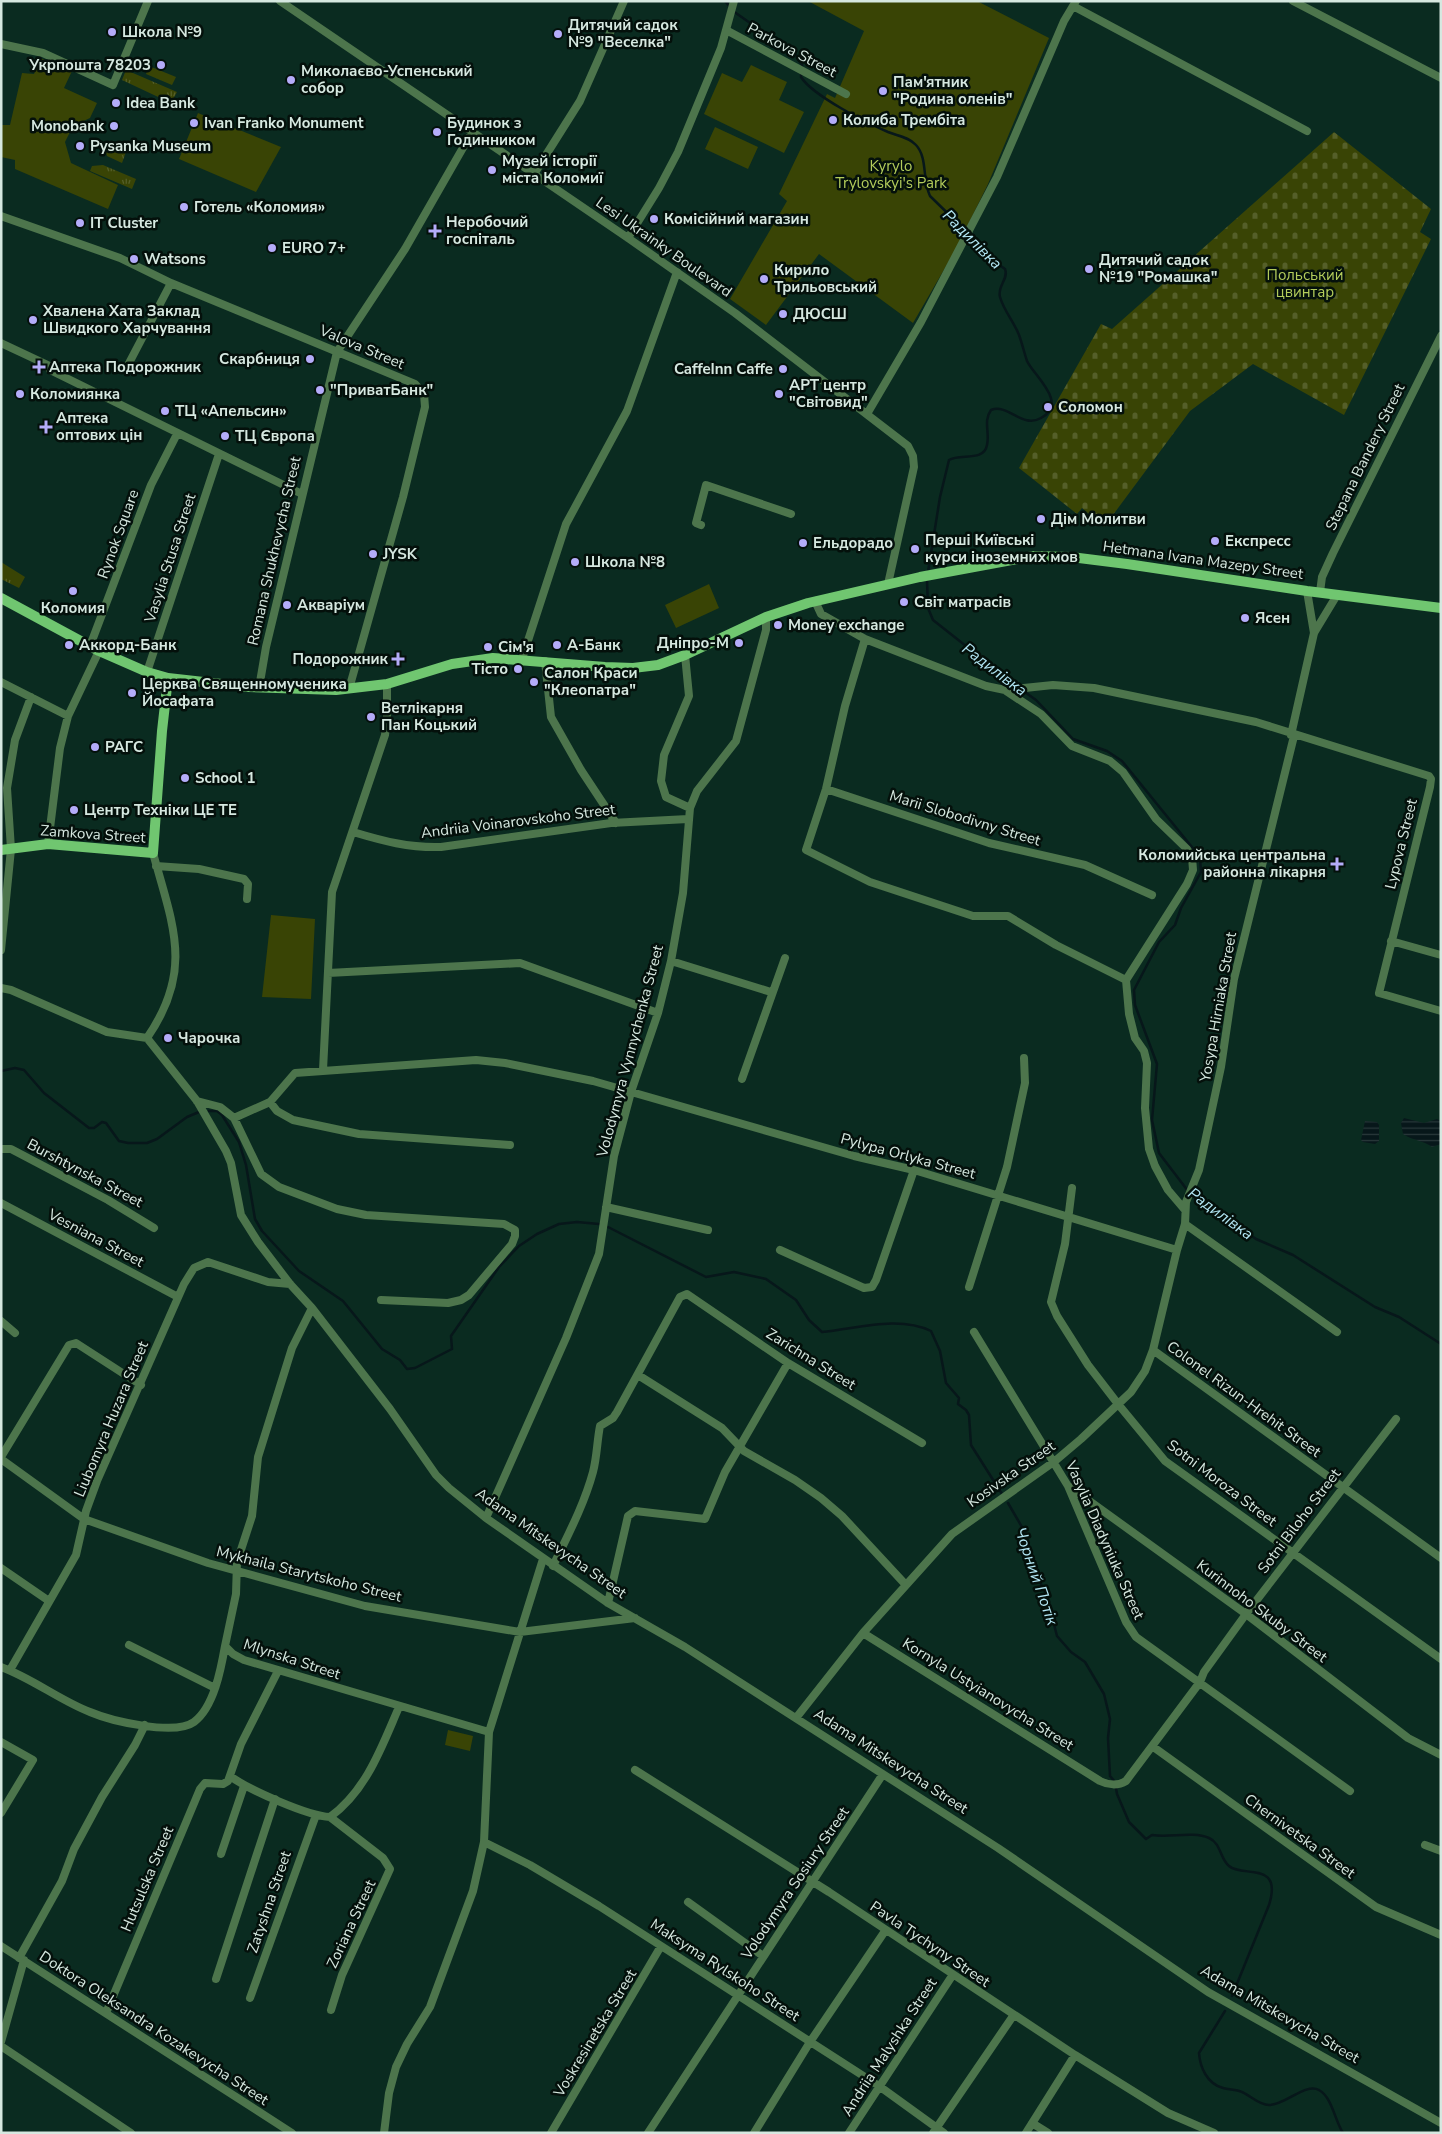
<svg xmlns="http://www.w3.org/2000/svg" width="1442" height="2134" font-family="'Nunito Sans',sans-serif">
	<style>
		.grass { fill: url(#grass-tufts) }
		.cemetery { fill: url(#cemetery-stones) }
		.green { fill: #394405 }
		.water { fill: url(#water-rules) }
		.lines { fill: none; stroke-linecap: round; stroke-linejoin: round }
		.stream { stroke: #07171a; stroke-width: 2.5 }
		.minor { stroke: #4d754c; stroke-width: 8 }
		.major { stroke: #70c670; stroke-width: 10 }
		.poi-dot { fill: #b4acf9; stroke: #04100b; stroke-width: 2 }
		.labels { text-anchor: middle; stroke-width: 5; stroke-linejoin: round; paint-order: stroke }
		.poi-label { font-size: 15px; font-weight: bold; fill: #d6e8e0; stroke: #04100b; text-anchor: start }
		.street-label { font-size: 15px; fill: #d6e8e0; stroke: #04100b }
		.park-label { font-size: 15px; fill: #b3cc5b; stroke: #04100b }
		.water-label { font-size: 16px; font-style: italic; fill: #b3e7f5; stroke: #04100b }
	</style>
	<defs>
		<pattern id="grass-tufts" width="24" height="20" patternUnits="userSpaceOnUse" patternTransform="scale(1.25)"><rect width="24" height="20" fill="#394405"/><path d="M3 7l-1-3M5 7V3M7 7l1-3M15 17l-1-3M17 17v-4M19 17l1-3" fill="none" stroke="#555f29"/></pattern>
		<pattern id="cemetery-stones" width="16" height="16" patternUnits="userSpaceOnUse" patternTransform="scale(1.25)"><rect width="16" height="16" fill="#394405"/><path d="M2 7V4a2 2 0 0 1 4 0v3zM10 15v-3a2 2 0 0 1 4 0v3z" fill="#555f29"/></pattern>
		<pattern id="water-rules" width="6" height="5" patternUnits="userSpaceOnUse" patternTransform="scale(1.25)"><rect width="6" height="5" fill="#07171a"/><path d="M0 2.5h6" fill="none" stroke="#2a393b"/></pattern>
	</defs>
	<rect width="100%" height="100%" fill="#0a2b20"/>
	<path class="grass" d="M149,66L176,77L172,85L146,74Z
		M126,70L177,92L171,103L122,80Z
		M107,144L126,152L122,163L107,156L105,149Z
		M103,165L136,179L132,189L90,171L92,166Z
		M1,562L25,577L19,588L1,579Z"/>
	<path class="cemetery" d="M1334,132L1431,209L1420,232L1431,239L1344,415L1253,364L1190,411L1104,527L1082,508L1077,514L1019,468L1101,324L1112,329Z"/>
	<path class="green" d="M808,1H977L1049,38L988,184L956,249L913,323L819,254L766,325L730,299L787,201L779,194L827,94L835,98L864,31Z
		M40,58L72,71L64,88L97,103L90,118L73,126L65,142L71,163L118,185L108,209L15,169V160L1,157V125H10L22,73L34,74Z
		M751,65L787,82L779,100L804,112L784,153L704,114L722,73L742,82Z
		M198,113L281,147L256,192L179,159Z
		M715,127L758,147L748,169L705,149Z
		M709,584L719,608L676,628L665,605Z
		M271,915L315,919L311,999L262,997Z
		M448,1730L473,1736L470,1751L445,1745Z"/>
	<path class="water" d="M1404,1118L1424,1123L1437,1119L1441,1121V1144L1432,1147C1423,1140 1413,1141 1403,1134L1401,1123Z
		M1365,1121L1377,1122L1379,1125V1141L1375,1144L1363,1142L1361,1140Z"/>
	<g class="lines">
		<path class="stream" d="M725,1L730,7
			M733,11L796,55L802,65L801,77C813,96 867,123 888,132C898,136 909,137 916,145C928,158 922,180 930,196L976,241L984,254L1005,269C1009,279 997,286 1000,297C1004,311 1014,322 1019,335C1022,343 1024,352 1027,361C1034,376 1069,403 1041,418C1022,429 1008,403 991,410C983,421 990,433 987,445C984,462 960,453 949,460L940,497L928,572
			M927,580L928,608L933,620L1018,687
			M1022,690L1036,700L1073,739L1107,751L1122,761L1200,857L1201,872L1181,908L1175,925L1159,942L1134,990L1135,1005L1157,1064L1152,1120L1159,1153L1188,1191L1256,1239L1293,1255L1375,1307L1399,1317L1441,1344
			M1,1071L15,1068L24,1070L44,1093L89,1128H94L102,1122L106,1123L119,1141L128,1143H147L157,1139L187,1117L199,1112
			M209,1111H217L222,1115L239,1142L246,1165L255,1219L262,1231L299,1271L343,1301L382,1349L400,1360L407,1369L415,1368L452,1349L451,1336L499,1267L519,1246L537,1234L559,1224L577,1222L599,1224
			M608,1227L706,1277L734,1272L766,1279L796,1300L809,1320L822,1332C856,1329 898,1315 931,1331L940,1351L946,1383L959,1398L958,1404L966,1410L969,1415L971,1445L1002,1494
			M1008,1503L1026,1534L1024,1542L1026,1554L1046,1594L1057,1636L1071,1652L1085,1662L1104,1694L1110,1719L1108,1738L1110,1776L1115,1782L1117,1794L1129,1822L1146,1839L1152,1835C1170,1838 1192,1831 1209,1838C1221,1843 1220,1859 1229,1866C1242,1878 1283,1860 1269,1905L1232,1996
			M1225,2011L1199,2053C1200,2067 1207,2084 1223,2088C1229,2090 1236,2089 1242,2092C1251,2096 1259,2105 1269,2105C1284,2106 1306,2082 1319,2090C1332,2097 1335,2121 1343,2133"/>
		<path class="minor" d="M280,1L628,238L735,313L908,446L913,456L914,467L888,584
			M1293,1L1441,78
			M1073,6L1307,131
			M726,30L846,94
			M1,44L43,53L113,85L148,1
			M534,174L580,101L624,1
			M1,216L120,258L171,283L415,384L424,394L425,407L403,497L349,689
			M628,238L659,188L678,152L721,48L734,1
			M1,343L52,367
			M128,365L171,283
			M50,370L302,494
			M867,414L921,322L997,177L1064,21L1076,1
			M701,525L696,523L706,485L791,514
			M1307,591L1314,633
			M1320,592L1322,577L1333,553L1441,336
			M815,601L821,614L865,639L986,686L1005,690L1053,685L1094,688L1256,722L1429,776L1431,779L1430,787L1379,993L1441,1011
			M865,639L845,706L826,789L806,850L870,882L973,916H1008L1056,945L1126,980
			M90,646L151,485L177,434
			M685,655L689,696L664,755L661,781L666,797L690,808
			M522,659L566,524L627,411L677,272
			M545,661L551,717L581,770L616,823
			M147,672L219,454
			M1,682L68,716
			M259,688L266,647L337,352L405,249L472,132
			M1006,691L1041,714L1072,746L1110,761L1123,772L1156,819L1187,849L1192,857L1193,870L1187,884L1126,980L1129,1014L1135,1038L1144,1051L1147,1063L1145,1108L1149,1149L1155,1166L1168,1190L1185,1210
			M1291,735L1314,633L1337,595
			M826,789L989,843L1085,865L1152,895
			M353,832C383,841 409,848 441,847L611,823L688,819
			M48,844L60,748L68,716L99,651
			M156,866L199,869L244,879L248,884L247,899
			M1391,941L1441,955
			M1,950L11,849L7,788L15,740L31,697
			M671,961L771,992
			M328,973L520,963L658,1013
			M1,988L11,990L107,1032L147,1038
			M147,1038L197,1101L226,1151L231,1163L241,1215L258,1242L290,1284L312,1308L390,1409L436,1475L449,1488L486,1518L608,1603L685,1647L998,1848L1208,1992L1441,2123
			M147,1038C194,970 173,926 153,853
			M323,1070L332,892L385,735L387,716V684
			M742,1079L785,958
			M197,1101L220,1107L234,1118L261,1174L279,1187L337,1209L366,1215L504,1224L515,1230V1236L512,1244L469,1295L461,1300L448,1303L381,1300
			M270,1102L295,1073L476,1060L505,1063L593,1081L854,1156L914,1170L1177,1250
			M234,1118L270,1102L277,1111L293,1120L359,1134L510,1145
			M1,1149H11L108,1200L154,1228
			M1072,1188L1065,1244L1051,1302L1057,1316L1088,1365L1118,1404L1165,1461L1441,1659
			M1,1203L178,1297
			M606,1207L708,1230
			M1185,1224L1337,1332
			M780,1250L864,1288L872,1287L876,1280L914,1170
			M969,1287L1007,1167L1025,1083L1024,1058
			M1,1321L15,1333
			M974,1332L1068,1486L1126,1622L1136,1637L1350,1791
			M1153,1350L1441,1558
			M638,1375L722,1428L744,1451L795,1480L821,1498L842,1516L905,1584
			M1,1457L69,1345L76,1343L141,1385
			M1,1459L84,1519L208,1563L365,1606L520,1632L635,1618
			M1070,1487L1246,1614L1408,1738L1441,1755
			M486,1518L566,1338L599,1254L614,1156L631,1092L658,1013L671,961L683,893L690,808L697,791L736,741L766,630V617
			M553,1566C568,1535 584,1505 593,1472C597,1457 597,1441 600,1426L613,1418L617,1412L680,1297L687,1294L788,1363L922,1443
			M1,1568L49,1601
			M608,1603L628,1516L635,1511L705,1519L725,1472L788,1363
			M863,1633L1100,1781C1108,1785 1118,1786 1126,1781L1200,1682L1204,1672L1246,1614L1396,1419
			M129,1645L215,1688
			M225,1646L236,1594L237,1562L252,1516L258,1457L292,1348L312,1308
			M1,1667C32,1678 59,1700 90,1712C111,1721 175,1736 194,1722C214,1707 221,1669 225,1646L233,1654L244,1660L489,1732
			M10,1670L76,1555L86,1511L97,1481L184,1284L194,1268L208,1262L268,1282L290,1284
			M796,1718L863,1633L952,1534L1055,1461L1081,1439L1131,1392L1145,1371L1153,1350L1177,1250L1185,1224L1186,1202L1199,1170L1221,1067L1234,979L1294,736
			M1,1742L33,1760L1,1813
			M1152,1746L1376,1907L1441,1935
			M635,1770L829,1892L1075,2055L1168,2113L1214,2133
			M230,1776C249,1790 308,1816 330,1817C367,1790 382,1746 399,1707
			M330,1817L383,1858L390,1869L342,1975L331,2010
			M484,1842L530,1865L599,1906L879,2086L944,2133
			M1425,1845L1441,1851
			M221,1854L244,1786
			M688,1902L763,1956
			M1,1946L292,2133
			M19,1958L62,1881L74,1849L102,1797L135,1745L145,1725
			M216,1979L275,1799
			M250,1998L316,1815
			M106,2013L200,1789L205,1783L223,1784L228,1781L241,1744L278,1671
			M1,2042L24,1960
			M1,2046L131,2133
			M1032,2123L1048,2133
			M384,2133L389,2093L396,2067L407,2044L430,2007L473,1891L484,1842L489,1732L543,1559
			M551,2133L661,1946
			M648,2133L883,1774
			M754,2133L810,2042L885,1931
			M849,2133L952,1976
			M933,2133L1013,2016
			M1026,2133L1075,2055"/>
		<path class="major" d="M1,598L99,651L147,672L168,678L248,687L336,690L387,684L452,664L493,658L605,667L633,668L658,665L685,655L766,617L808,603L920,577L1034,556L1071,557L1127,564L1307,591L1441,608
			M1,850L48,844L153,853L162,731L168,678"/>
	</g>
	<g class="poi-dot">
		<circle cx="112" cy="32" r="5"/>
		<circle cx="558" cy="34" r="5"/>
		<circle cx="161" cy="65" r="5"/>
		<circle cx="291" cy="80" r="5"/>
		<circle cx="883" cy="91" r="5"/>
		<circle cx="116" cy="103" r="5"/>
		<circle cx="833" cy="120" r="5"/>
		<circle cx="194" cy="123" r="5"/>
		<circle cx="114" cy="126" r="5"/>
		<circle cx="437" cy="132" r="5"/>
		<circle cx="80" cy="146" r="5"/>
		<circle cx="492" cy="170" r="5"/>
		<circle cx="184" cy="207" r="5"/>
		<circle cx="654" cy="219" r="5"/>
		<circle cx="80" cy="223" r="5"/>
		<path d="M432.5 223.5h5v5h5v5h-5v5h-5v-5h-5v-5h5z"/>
		<circle cx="272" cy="248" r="5"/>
		<circle cx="134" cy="259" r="5"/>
		<circle cx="1089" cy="269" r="5"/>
		<circle cx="764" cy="279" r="5"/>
		<circle cx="783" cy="314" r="5"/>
		<circle cx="33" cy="320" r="5"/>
		<circle cx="310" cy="359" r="5"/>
		<path d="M36.5 359.5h5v5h5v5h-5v5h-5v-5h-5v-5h5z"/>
		<circle cx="783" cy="369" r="5"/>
		<circle cx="320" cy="390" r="5"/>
		<circle cx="20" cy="394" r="5"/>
		<circle cx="779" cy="394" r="5"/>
		<circle cx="1048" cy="407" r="5"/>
		<circle cx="165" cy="411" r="5"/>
		<path d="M43.5 419.5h5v5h5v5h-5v5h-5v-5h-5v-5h5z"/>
		<circle cx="225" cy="436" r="5"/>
		<circle cx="1041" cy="519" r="5"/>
		<circle cx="1215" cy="541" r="5"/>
		<circle cx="803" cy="543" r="5"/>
		<circle cx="915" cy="549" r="5"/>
		<circle cx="373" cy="554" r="5"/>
		<circle cx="575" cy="562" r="5"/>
		<circle cx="73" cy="591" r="5"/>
		<circle cx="904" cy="602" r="5"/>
		<circle cx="287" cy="605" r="5"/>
		<circle cx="1245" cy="618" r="5"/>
		<circle cx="778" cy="625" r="5"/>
		<circle cx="739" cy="643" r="5"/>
		<circle cx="69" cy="645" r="5"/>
		<circle cx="557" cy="645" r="5"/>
		<circle cx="488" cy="647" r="5"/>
		<path d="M395.5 651.5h5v5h5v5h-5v5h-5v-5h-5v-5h5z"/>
		<circle cx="518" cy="669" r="5"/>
		<circle cx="534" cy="682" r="5"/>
		<circle cx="132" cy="693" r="5"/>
		<circle cx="371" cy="717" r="5"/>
		<circle cx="95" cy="747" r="5"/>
		<circle cx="185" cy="778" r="5"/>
		<circle cx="74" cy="810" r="5"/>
		<path d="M1334.5 856.5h5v5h5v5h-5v5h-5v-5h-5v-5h5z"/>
		<circle cx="168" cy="1038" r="5"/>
	</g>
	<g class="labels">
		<g class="poi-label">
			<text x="568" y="30">Дитячий садок<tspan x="568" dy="17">№9 "Веселка"</tspan></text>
			<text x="122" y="37">Школа №9</text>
			<text x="151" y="70" text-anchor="end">Укрпошта 78203</text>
			<text x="301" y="76">Миколаєво-Успенський<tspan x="301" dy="17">собор</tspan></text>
			<text x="893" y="87">Пам'ятник<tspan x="893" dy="17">"Родина оленів"</tspan></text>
			<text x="126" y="108">Idea Bank</text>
			<text x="843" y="125">Колиба Трембіта</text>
			<text x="204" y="128">Ivan Franko Monument</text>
			<text x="447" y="128">Будинок з<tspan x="447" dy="17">Годинником</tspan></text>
			<text x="104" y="131" text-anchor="end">Monobank</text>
			<text x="90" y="151">Pysanka Museum</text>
			<text x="502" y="166">Музей історії<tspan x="502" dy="17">міста Коломиї</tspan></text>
			<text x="194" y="212">Готель «Коломия»</text>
			<text x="664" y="224">Комісійний магазин</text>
			<text x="446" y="227">Неробочий<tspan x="446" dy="17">госпіталь</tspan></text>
			<text x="90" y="228">IT Cluster</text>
			<text x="282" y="253">EURO 7+</text>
			<text x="144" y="264">Watsons</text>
			<text x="1099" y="265">Дитячий садок<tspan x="1099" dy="17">№19 "Ромашка"</tspan></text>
			<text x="774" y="275">Кирило<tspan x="774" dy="17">Трильовський</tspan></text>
			<text x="43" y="316">Хвалена Хата Заклад<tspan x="43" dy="17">Швидкого Харчування</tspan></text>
			<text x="793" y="319">ДЮСШ</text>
			<text x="300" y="364" text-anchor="end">Скарбниця</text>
			<text x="49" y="372">Аптека Подорожник</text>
			<text x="773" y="374" text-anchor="end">CaffeInn Caffe</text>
			<text x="789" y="390">АРТ центр<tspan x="789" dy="17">"Світовид"</tspan></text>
			<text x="330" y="395">"ПриватБанк"</text>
			<text x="30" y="399">Коломиянка</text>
			<text x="1058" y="412">Соломон</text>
			<text x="175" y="416">ТЦ «Апельсин»</text>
			<text x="56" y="423">Аптека<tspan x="56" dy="17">оптових цін</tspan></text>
			<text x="235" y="441">ТЦ Європа</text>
			<text x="1051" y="524">Дім Молитви</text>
			<text x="925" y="545">Перші Київські<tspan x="925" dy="17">курси іноземних мов</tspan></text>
			<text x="1225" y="546">Експресс</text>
			<text x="813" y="548">Ельдорадо</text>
			<text x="383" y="559">JYSK</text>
			<text x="585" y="567">Школа №8</text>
			<text x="914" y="607">Світ матрасів</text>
			<text x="297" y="610">Акваріум</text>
			<text x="73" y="613" text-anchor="middle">Коломия</text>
			<text x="1255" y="623">Ясен</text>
			<text x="788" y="630">Money exchange</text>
			<text x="729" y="648" text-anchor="end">Дніпро-М</text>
			<text x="79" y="650">Аккорд-Банк</text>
			<text x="567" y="650">А-Банк</text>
			<text x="498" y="652">Сім'я</text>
			<text x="388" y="664" text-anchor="end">Подорожник</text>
			<text x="508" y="674" text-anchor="end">Тісто</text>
			<text x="544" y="678">Салон Краси<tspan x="544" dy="17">"Клеопатра"</tspan></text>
			<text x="142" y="689">Церква Священномученика<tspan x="142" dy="17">Йосафата</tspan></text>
			<text x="381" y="713">Ветлікарня<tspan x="381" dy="17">Пан Коцький</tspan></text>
			<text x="105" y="752">РАГС</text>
			<text x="195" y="783">School 1</text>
			<text x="84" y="815">Центр Техніки ЦЕ ТЕ</text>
			<text x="1326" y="860" text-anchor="end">Коломийська центральна<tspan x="1326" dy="17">районна лікарня</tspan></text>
			<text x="178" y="1043">Чарочка</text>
		</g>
		<g class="street-label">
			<text transform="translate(792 50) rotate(28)" y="5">Parkova Street</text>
			<text transform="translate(664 247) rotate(35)" y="5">Lesi Ukrainky Boulevard</text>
			<text transform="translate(362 347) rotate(23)" y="5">Valova Street</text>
			<text transform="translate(1365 457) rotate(-64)" y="5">Stepana Bandery Street</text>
			<text transform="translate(118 534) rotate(-70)" y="5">Rynok Square</text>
			<text transform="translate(274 551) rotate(-77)" y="5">Romana Shukhevycha Street</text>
			<text transform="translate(170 558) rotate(-72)" y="5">Vasylia Stusa Street</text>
			<text transform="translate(1203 560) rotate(8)" y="5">Hetmana Ivana Mazepy Street</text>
			<text transform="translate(965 818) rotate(17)" y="5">Marii Slobodivny Street</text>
			<text transform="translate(518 821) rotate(-7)" y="5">Andriia Voinarovskoho Street</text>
			<text transform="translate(93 834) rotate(4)" y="5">Zamkova Street</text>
			<text transform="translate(1401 844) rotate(-76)" y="5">Lypova Street</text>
			<text transform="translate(1218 1007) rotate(-80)" y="5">Yosypa Hirniaka Street</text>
			<text transform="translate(630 1051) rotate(-75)" y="5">Volodymyra Vynnychenka Street</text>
			<text transform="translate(908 1156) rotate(15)" y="5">Pylypa Orlyka Street</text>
			<text transform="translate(85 1173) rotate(28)" y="5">Burshtynska Street</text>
			<text transform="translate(96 1238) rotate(28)" y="5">Vesniana Street</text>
			<text transform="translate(811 1359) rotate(32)" y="5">Zarichna Street</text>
			<text transform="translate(1244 1399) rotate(36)" y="5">Colonel Rizun-Hrehit Street</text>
			<text transform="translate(111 1419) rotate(-67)" y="5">Liubomyra Huzara Street</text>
			<text transform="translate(1011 1474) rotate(-35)" y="5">Kosivska Street</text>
			<text transform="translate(1222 1483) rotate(37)" y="5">Sotni Moroza Street</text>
			<text transform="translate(1299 1521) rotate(-53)" y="5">Sotni Biloho Street</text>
			<text transform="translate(1105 1540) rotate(66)" y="5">Vasylia Diadyniuka Street</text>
			<text transform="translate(551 1543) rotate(35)" y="5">Adama Mitskevycha Street</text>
			<text transform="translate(309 1574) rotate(14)" y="5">Mykhaila Starytskoho Street</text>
			<text transform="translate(1262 1611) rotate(37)" y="5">Kurinnoho Skuby Street</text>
			<text transform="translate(292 1659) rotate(18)" y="5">Mlynska Street</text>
			<text transform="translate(988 1694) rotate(32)" y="5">Kornyla Ustyianovycha Street</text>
			<text transform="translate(891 1761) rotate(33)" y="5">Adama Mitskevycha Street</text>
			<text transform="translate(1300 1836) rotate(36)" y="5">Chernivetska Street</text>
			<text transform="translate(147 1879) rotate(-67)" y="5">Hutsulska Street</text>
			<text transform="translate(795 1883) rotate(-56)" y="5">Volodymyra Sosiury Street</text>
			<text transform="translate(269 1902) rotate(-71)" y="5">Zatyshna Street</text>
			<text transform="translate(351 1924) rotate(-65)" y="5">Zoriana Street</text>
			<text transform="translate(930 1944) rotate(34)" y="5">Pavla Tychyny Street</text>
			<text transform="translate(725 1970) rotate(33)" y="5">Maksyma Rylskoho Street</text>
			<text transform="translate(1280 2014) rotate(30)" y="5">Adama Mitskevycha Street</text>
			<text transform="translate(154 2028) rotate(33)" y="5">Doktora Oleksandra Kozakevycha Street</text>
			<text transform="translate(595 2033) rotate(-59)" y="5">Voskresinetska Street</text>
			<text transform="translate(889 2047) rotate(-57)" y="5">Andriia Malyshka Street</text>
		</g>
		<g class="park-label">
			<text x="891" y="171">Kyrylo<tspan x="891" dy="17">Trylovskyi's Park</tspan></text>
			<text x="1305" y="280">Польський<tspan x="1305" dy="17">цвинтар</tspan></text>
		</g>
		<g class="water-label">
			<text transform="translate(973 239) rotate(45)" y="6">Радилівка</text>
			<text transform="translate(995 669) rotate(37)" y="6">Радилівка</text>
			<text transform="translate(1221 1213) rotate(36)" y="6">Радилівка</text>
			<text transform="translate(1037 1576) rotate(71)" y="6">Чорний Потік</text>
		</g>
	</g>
	<rect width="1442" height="2134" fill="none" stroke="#d6e8e0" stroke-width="5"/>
</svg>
